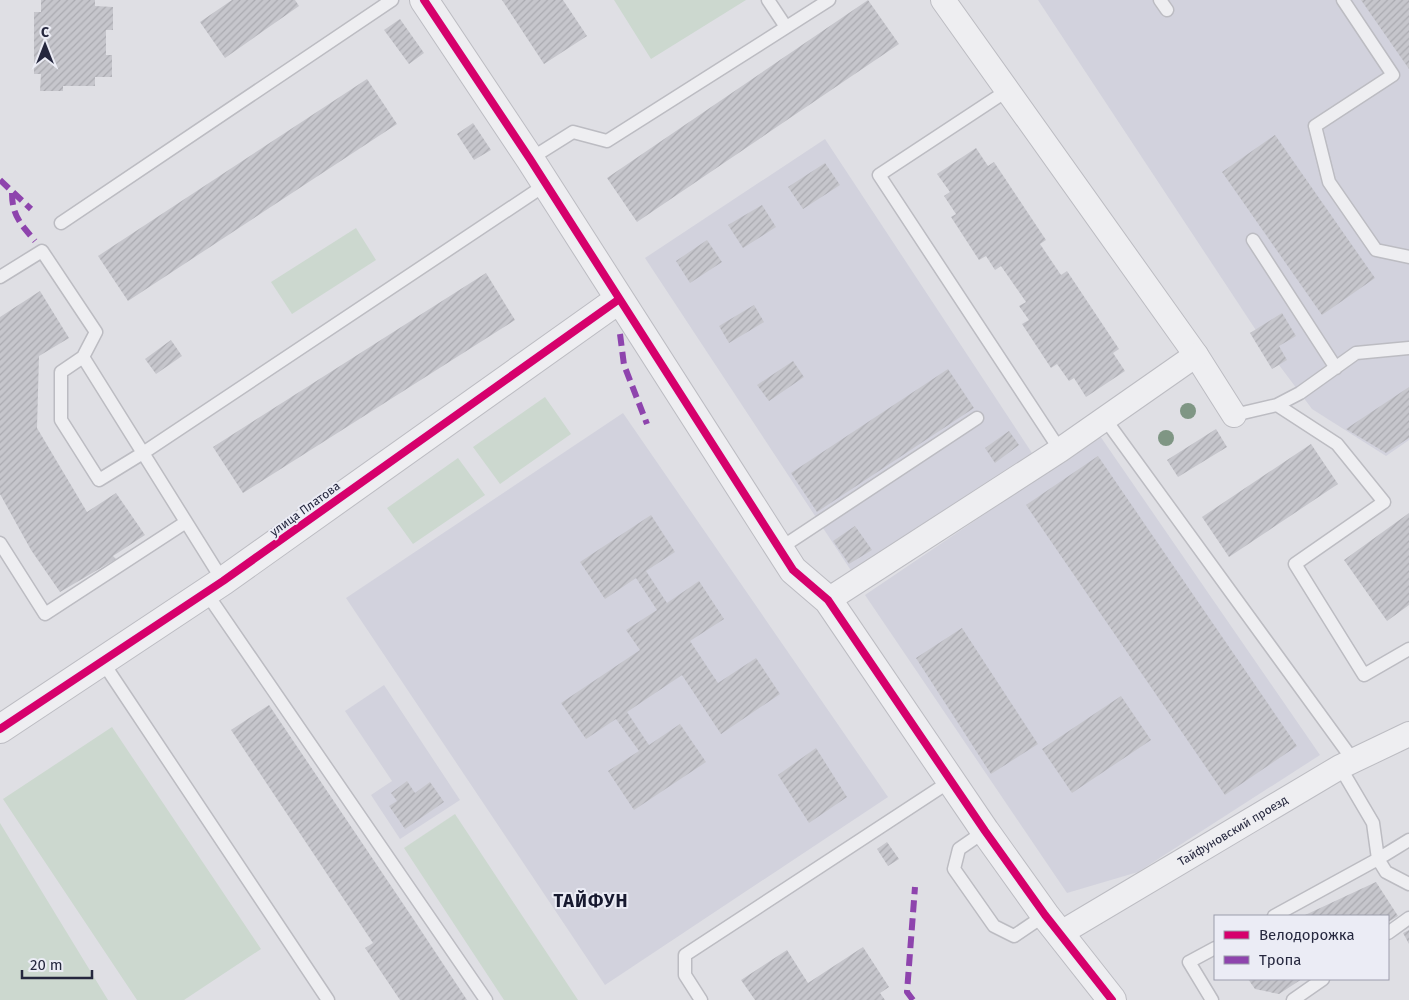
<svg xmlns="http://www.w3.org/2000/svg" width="1409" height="1000" font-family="'Fira Sans',sans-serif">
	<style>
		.built { fill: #d2d2dd }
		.green { fill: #ccd8cf }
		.building { fill: url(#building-hatch) }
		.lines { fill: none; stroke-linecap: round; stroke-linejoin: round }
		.service-casing { stroke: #bcbcc2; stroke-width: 15 }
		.minor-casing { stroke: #bcbcc2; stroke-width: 26 }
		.tertiary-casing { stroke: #bcbcc2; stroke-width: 30 }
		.service { stroke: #eeeef1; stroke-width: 12 }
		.minor { stroke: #eeeef1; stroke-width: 24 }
		.tertiary { stroke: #eeeef1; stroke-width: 28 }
		.quiet { stroke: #8e44ad; stroke-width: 6; stroke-dasharray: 12 6; stroke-linecap: butt }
		.cycleway-casing { stroke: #ebecf5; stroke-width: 11 }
		.cycleway { stroke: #d6006c; stroke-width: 8 }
		.tree { fill: #7f9684 }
		.labels { text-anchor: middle; stroke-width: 4; stroke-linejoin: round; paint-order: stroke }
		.street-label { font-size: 12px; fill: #25273e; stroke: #ebecf5 }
		.district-label { font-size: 18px; font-weight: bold; letter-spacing: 1px; fill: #17192f; stroke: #ebecf5 }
	</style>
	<defs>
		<pattern id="building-hatch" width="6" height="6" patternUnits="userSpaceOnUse" patternTransform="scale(1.25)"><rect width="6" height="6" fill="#c6c6cc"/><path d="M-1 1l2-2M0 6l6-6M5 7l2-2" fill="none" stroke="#aaaab0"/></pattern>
	</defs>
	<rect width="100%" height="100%" fill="#dfdfe4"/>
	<path class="built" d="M1038,0H1409V440L1386,456L1312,409L1279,365Z
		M825,139L1032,453L852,572L645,258Z
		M623,413L888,797L605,985L346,598Z
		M1100,436L1320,755L1138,872L1067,893L865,595Z
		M384,685L460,800L400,839L371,795L392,781L345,711Z"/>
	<path class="green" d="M614,0H746L651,59Z
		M356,228L376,260L292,314L271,282Z
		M545,397L571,434L500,484L473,447Z
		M458,458L485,495L413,544L387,508Z
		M112,727L261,949L184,1000H137L3,799Z
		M455,814L578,1000H504L404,848Z
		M0,823L108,1000H0Z"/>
	<path class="building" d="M41,0H95V6L113,7V30H106V55H112V77H95V86H63V91H40L41,74H34V12H41Z
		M232,0H295L299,6L225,58L200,22Z
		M502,0H563L587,36L544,64Z
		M868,0L899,44L637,222L607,178Z
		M1361,0H1409V69Z
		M400,19L424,53L409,64L384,30Z
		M367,79L397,124L128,301L98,256Z
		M473,123L491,150L474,160L457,134Z
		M1275,135L1375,278L1322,315L1222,172Z
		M976,148L988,166L994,162L1046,240L1040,244L1061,275L1067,271L1119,349L1113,353L1125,371L1086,397L1074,378L1069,381L1057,364L1051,368L1022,324L1029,320L1019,306L1026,302L1001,266L995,270L986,256L979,260L951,217L956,214L944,196L950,192L937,174Z
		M825,163L840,185L803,209L788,187Z
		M762,205L776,227L743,248L728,225Z
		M707,240L722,262L690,283L676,261Z
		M486,273L515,320L243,493L213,447Z
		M40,291L69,338L39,356L37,428L87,512L116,493L145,535L113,556L116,559L60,592L31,550L0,494V317Z
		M754,305L764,322L729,343L719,326Z
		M1282,313L1296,336L1279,346L1287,360L1272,369L1250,333Z
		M171,340L182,356L156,374L145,359Z
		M793,361L804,377L769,401L757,385Z
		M948,369L974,408L817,512L791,473Z
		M1409,387V438L1386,453L1346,429Z
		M1216,429L1227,447L1178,477L1167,460Z
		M1009,431L1019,445L995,463L985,448Z
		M1311,444L1338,484L1229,557L1202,517Z
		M1098,456L1297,746L1225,795L1026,505Z
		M1409,513V605L1387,621L1344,560Z
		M651,515L675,552L646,571L667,603L699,581L724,619L690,641L718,683L756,658L780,694L721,734L682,675L627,712L649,745L680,724L706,762L634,810L608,771L639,751L616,719L586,739L561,703L640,650L626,630L657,610L636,578L605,599L580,562Z
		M855,526L872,550L849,564L833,541Z
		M962,628L1038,744L991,774L916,658Z
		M1121,696L1151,740L1072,793L1042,749Z
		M269,705L412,917L467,1000H400L365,948L373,943L231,730Z
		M816,748L847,797L809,823L778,775Z
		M407,781L415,793L430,782L444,802L405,829L389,806L397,801L391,793Z
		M887,842L899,859L888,866L877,849Z
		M1376,882L1398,916L1388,922V916H1303Z
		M1409,930V944L1403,933Z
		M863,947L889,987L880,993L885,1000H755L741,980L787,950L808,983Z
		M1248,979H1302L1279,994L1255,989Z"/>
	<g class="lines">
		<g class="service-casing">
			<path id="service" d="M768,0L786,27
				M1160,0L1167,10
				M1343,0L1393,75L1315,126L1329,182L1376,250L1409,257
				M1008,90L879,175L1060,450
				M530,159L573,132L607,141L829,0
				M61,223L392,0
				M1253,240L1336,368
				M0,277L42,251L96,332L83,357
				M1277,405L1300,393L1356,353L1409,348
				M1234,415L1277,405L1337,444L1384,502L1295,564L1364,675L1409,649
				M1105,419L1353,760
				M0,543L45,614L186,522
				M779,549L977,418
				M223,581C176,507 130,432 83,357L61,372V420L99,480L143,453L545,185
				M205,591L486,1000
				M102,661L328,1000
				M1340,767L1373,823L1378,859L1409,840
				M985,831L959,849L954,869L994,926L1014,936L1045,915
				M1274,916L1378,859L1386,872L1409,884
				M1388,933L1409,918
				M701,1000L685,975V955L952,780
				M1212,1000L1189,962L1215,948
				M1293,1000L1323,979"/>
		</g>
		<g class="minor-casing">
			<g id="minor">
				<path d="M943,0L1196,355L1234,415"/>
				<path d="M828,600L1060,450L1196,355"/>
				<path id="s1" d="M1061,933L1340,767L1409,734"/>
			</g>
		</g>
		<g class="tertiary-casing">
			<path id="tertiary" d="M424,0L530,159L793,570L828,600L985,831L1045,915L1112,1000
				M0,729L223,581L618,300"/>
		</g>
		<use href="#service" class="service"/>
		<use href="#minor" class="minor"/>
		<use href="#tertiary" class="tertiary"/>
		<path class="quiet" d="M0,180L31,209
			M12,193C12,216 21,224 35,241
			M620,334L624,365L647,424
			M913,1000L907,992L915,887"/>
		<g class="cycleway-casing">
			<path id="cycleway" d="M424,0L530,159L793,570L828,600L985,831L1045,915L1112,1000
				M0,729L223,581L618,300"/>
		</g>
		<use href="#cycleway" class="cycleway"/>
	</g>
	<g class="tree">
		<circle cx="1188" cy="411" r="8"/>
		<circle cx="1166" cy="438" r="8"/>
	</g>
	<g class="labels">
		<g class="street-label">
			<text transform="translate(305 509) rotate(-36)" y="4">улица Платова</text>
			<text dy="4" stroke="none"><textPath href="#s1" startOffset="200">Тайфуновский проезд</textPath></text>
		</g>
		<g class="district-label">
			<text x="591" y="907">ТАЙФУН</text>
		</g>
	</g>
	<rect x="1214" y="915" width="175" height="65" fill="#ebecf5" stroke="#9c9dac"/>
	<rect x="1224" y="931" width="25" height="8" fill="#d6006c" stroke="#9c9dac"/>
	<text x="1259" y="940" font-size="15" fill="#25273e">Велодорожка</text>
	<rect x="1224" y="956" width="25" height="8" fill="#8e44ad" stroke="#9c9dac"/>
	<text x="1259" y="965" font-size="15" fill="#25273e">Тропа</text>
	<g transform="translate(45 45)" stroke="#ebecf5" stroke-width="4" paint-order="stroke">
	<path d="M0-4L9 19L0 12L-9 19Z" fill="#25273e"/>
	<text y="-8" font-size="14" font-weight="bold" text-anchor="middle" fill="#25273e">С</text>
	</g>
	<path d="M22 970v8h70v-8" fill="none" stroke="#25273e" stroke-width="2.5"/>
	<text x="30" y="970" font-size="15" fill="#25273e" stroke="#ebecf5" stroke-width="4" paint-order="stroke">20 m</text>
</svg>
